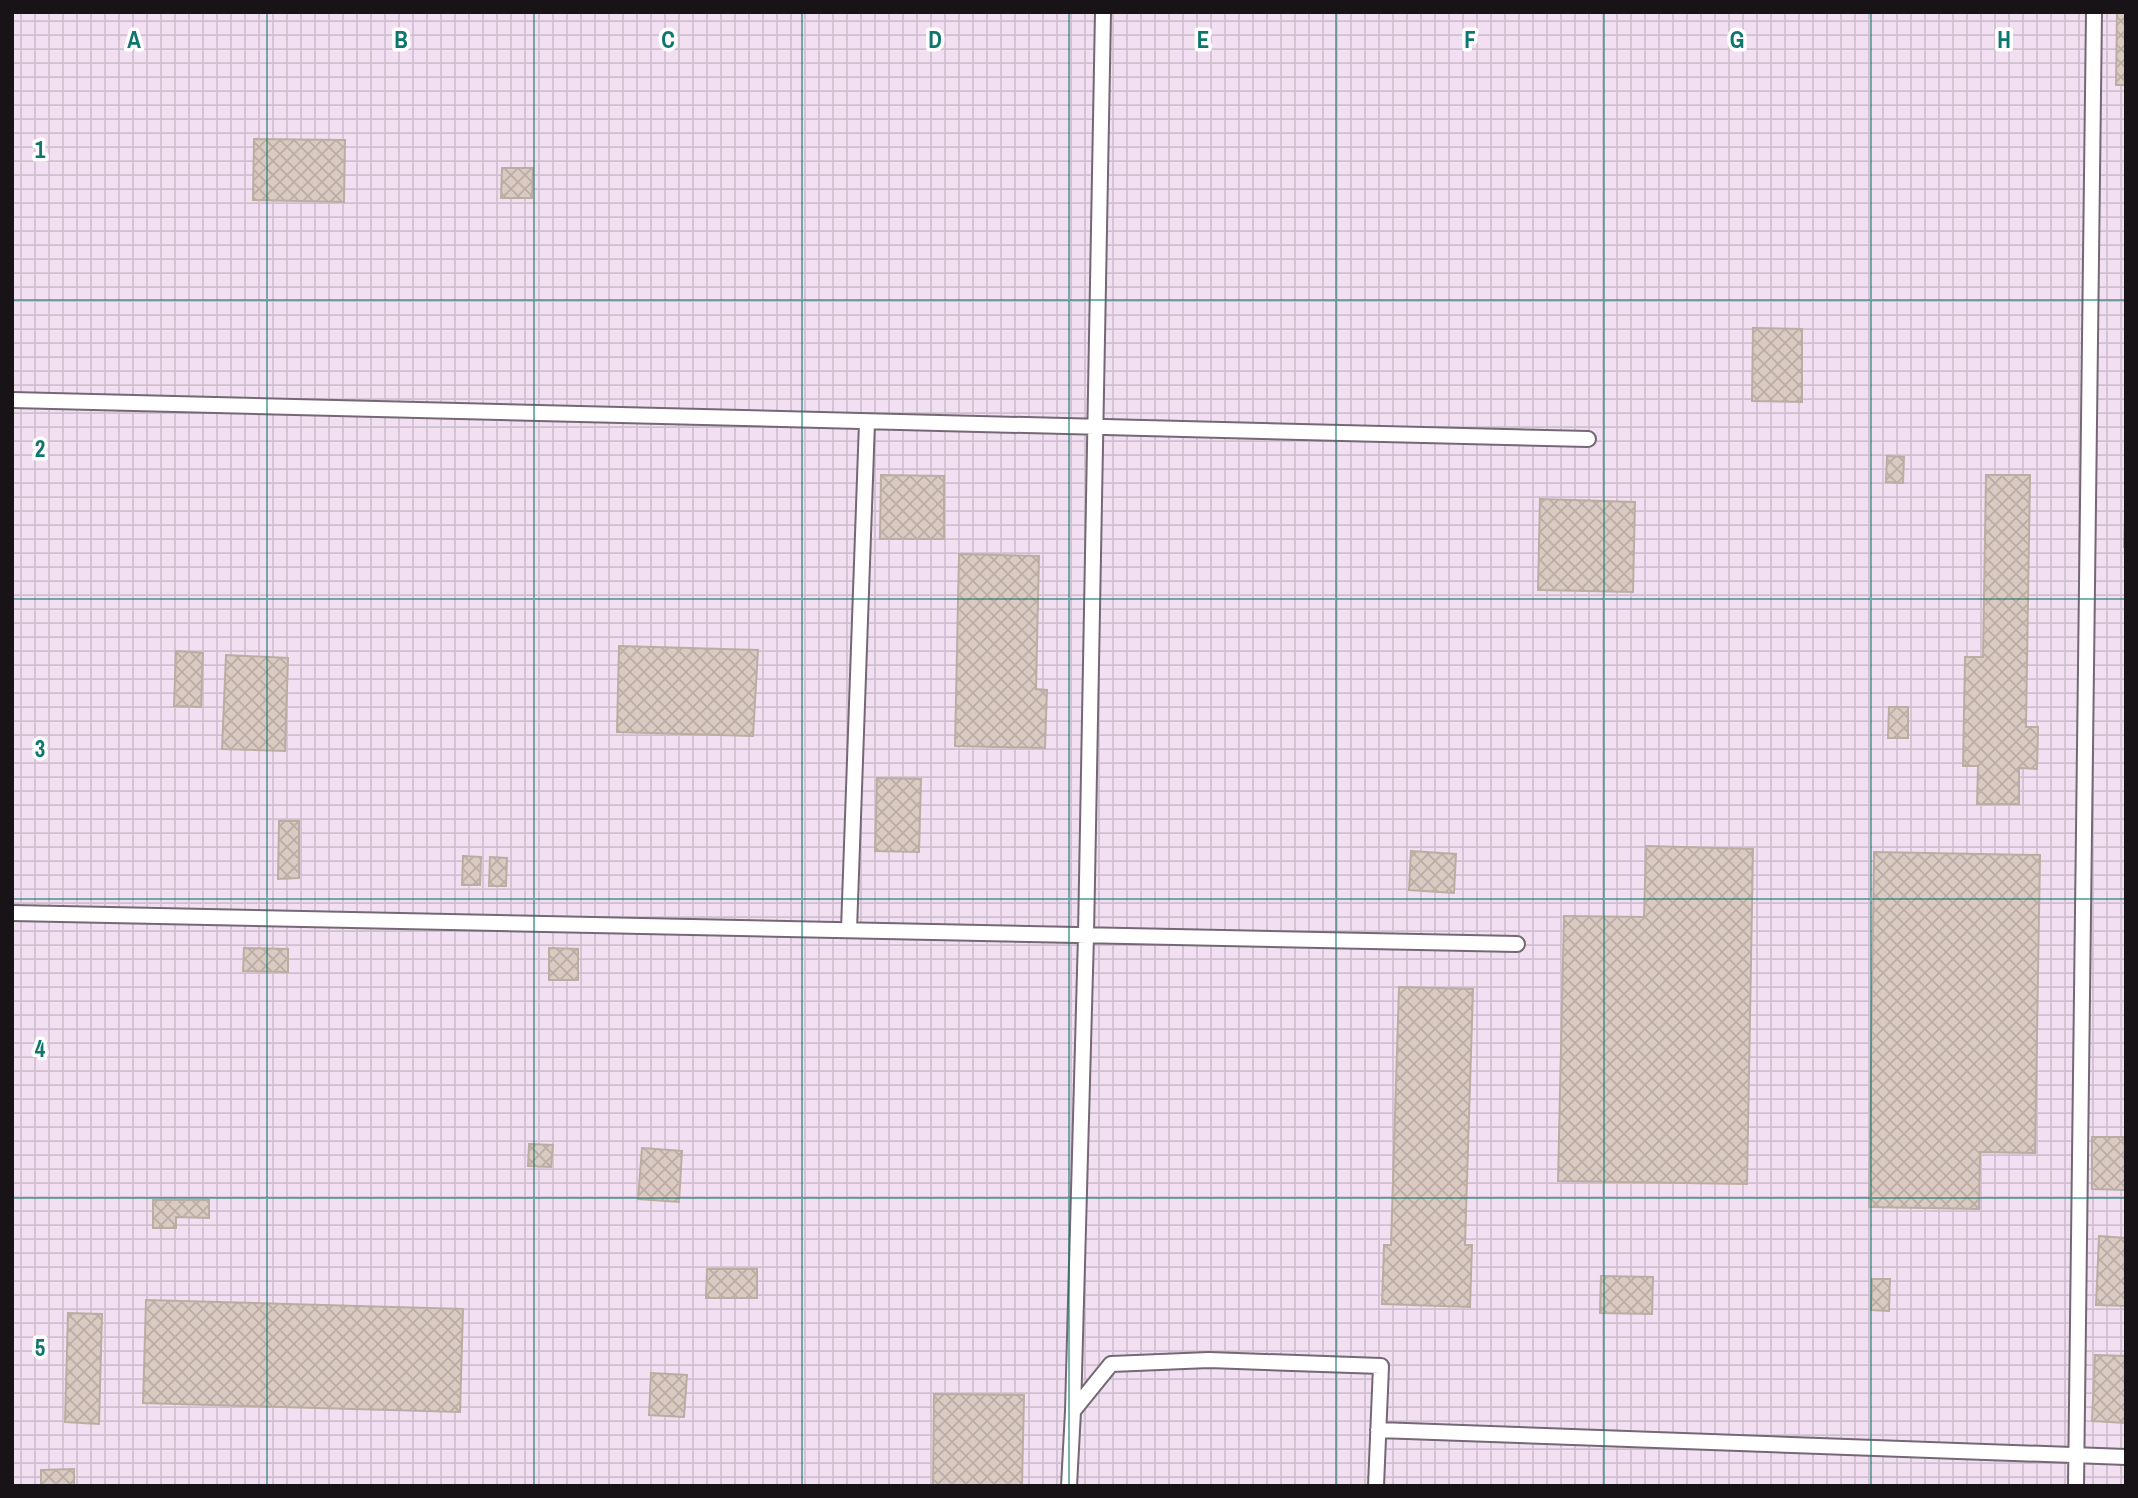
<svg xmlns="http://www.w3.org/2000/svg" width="2138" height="1498" font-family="'Archivo Narrow',sans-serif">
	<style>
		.industrial { fill: url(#industrial-grid) }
		.building { fill: url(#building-cross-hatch); stroke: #bbada3; stroke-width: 2 }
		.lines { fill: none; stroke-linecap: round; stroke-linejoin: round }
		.lane-casing { stroke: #736873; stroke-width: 18 }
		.lane { stroke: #fff; stroke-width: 14 }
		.grid { fill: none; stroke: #0f766e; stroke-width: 2; stroke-opacity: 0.55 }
		.grid-label { font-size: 23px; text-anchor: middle; font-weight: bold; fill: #0f766e; stroke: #fff; stroke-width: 7; stroke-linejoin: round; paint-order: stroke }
	</style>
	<defs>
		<pattern id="industrial-grid" width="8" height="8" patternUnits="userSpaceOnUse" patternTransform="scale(1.75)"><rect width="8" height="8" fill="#f2e0f2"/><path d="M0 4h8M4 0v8" fill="none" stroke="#cfbfcf"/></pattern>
		<pattern id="building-cross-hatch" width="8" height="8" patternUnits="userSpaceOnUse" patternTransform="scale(1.75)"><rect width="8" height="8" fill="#dacac1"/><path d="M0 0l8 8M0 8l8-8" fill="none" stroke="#baada5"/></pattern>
	</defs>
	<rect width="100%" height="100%" fill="#fbeefa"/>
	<path class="industrial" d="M12,12H2126V1486H12Z"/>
	<path class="building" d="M2117,12H2126V85H2116Z
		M254,139L345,140L344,202L253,200Z
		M502,168H533L532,198H501Z
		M1753,328L1802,329V402L1752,401Z
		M1887,456L1904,457L1903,483L1886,482Z
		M881,475L944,476V539H880Z
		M1986,475H2030L2026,727H2038L2037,769L2019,768V804H1977L1978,766H1963L1965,657H1983Z
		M2126,486V547H2124Z
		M1540,499L1635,502L1633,592L1538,590Z
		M959,554L1039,556L1036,689L1047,690L1045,748L955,746Z
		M619,646L758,650L753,736L617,732Z
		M176,651L203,653L201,707L174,706Z
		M226,655L288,658L285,751L222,749Z
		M1889,707H1908V738H1888Z
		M877,778L921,779L919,852L875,851Z
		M279,821H299V878L278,879Z
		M1646,846L1753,849L1747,1184L1558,1181L1564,916L1644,917Z
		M1411,851L1456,854L1454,893L1409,890Z
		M1874,852L2040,855L2035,1153L1980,1152L1979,1209L1869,1207Z
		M463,856L481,857L480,885H462Z
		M490,857L507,858L506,886H489Z
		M244,948L288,949V972L243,971Z
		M549,948L578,949V980H549Z
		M1399,987L1473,989L1465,1245H1472L1470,1307L1382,1304L1384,1245H1391Z
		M2092,1137H2126V1190L2092,1189Z
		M529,1144L553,1145L551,1167L528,1166Z
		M642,1148L682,1151L679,1202L638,1199Z
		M153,1200H209V1218L176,1217V1228H153Z
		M2099,1236L2126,1238V1306L2096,1305Z
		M707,1269H757V1298H706Z
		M1601,1276L1653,1277L1652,1314L1600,1313Z
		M1872,1279H1890L1889,1311L1871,1310Z
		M146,1300L463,1309L460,1412L143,1403Z
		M68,1313L102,1314L99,1424L65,1422Z
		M2095,1355L2126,1356V1423L2092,1421Z
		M651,1373L687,1375L684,1417L649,1415Z
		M934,1394L1024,1395L1022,1486H933Z
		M74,1469V1486H41V1470Z"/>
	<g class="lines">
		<g class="lane-casing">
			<path id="lane" d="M12,400L1588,439
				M12,913L1517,944
				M849,930L867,422
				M1073,1411L1086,935L1103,12
				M1378,1430L2126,1457
				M1069,1486L1073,1411L1111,1364L1209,1360L1381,1366L1376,1486
				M2076,1486L2094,12"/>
		</g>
		<use href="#lane" class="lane"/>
	</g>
	<path class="grid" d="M267,12V1486M534,12V1486M802,12V1486M1069,12V1486M1336,12V1486M1604,12V1486M1871,12V1486M12,300H2126M12,599H2126M12,899H2126M12,1198H2126"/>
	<g class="grid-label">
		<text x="134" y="48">A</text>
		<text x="401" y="48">B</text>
		<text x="668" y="48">C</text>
		<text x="935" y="48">D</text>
		<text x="1203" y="48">E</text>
		<text x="1470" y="48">F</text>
		<text x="1737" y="48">G</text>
		<text x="2004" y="48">H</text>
		<text x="40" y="158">1</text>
		<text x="40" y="457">2</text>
		<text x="40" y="757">3</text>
		<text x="40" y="1057">4</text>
		<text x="40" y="1356">5</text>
	</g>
	<rect width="2138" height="1498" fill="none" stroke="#171317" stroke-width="28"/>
</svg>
